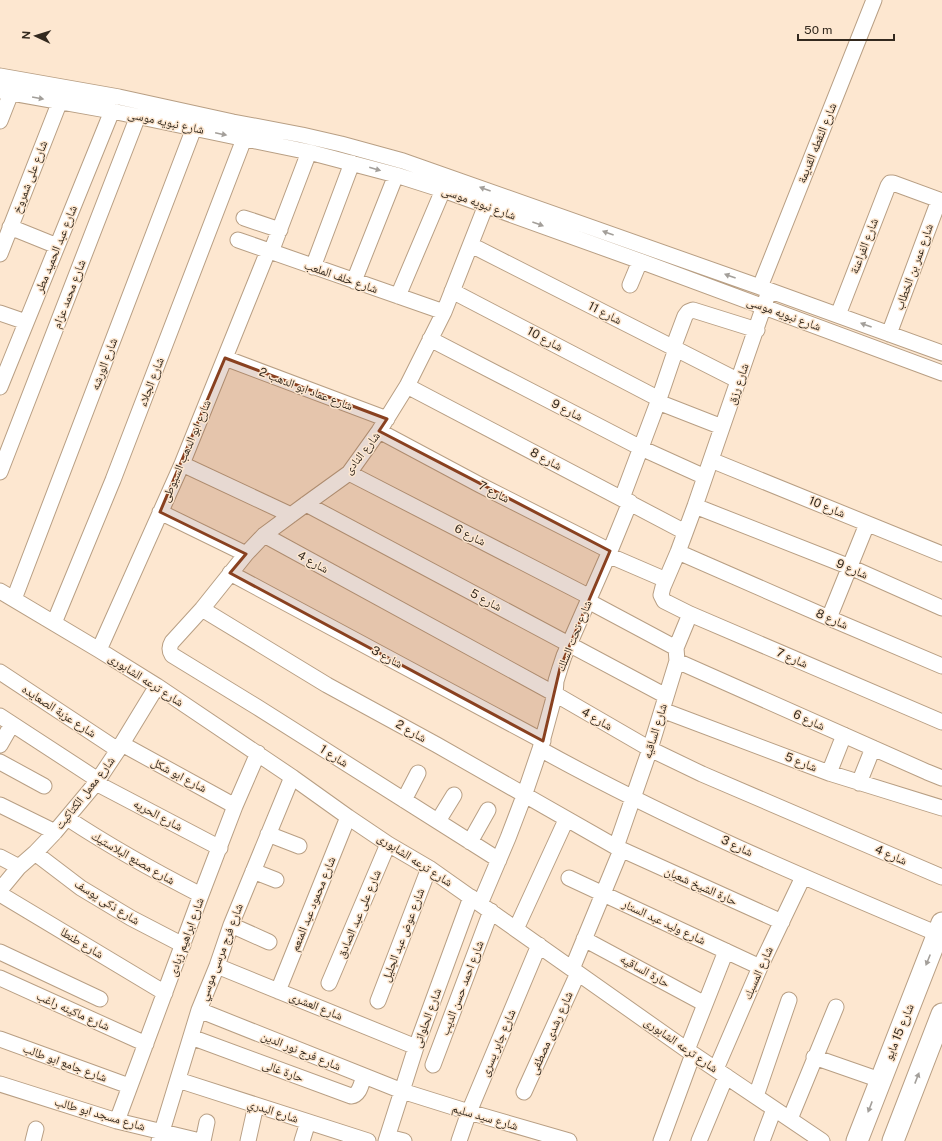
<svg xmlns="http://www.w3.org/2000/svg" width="942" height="1141" font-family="'Public Sans','Noto Naskh Arabic',sans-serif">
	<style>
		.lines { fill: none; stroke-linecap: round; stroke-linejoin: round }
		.street-casing { stroke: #b89f84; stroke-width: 17 }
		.secondary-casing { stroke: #b89f84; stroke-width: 23 }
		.street { stroke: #fff; stroke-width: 15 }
		.secondary { stroke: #fff; stroke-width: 21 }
		.oneway { fill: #a39f9a }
		.marked { fill: #894120; fill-opacity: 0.2; stroke: #894120; stroke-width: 3; stroke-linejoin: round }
		.labels { text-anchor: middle; stroke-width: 3; stroke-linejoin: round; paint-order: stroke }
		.street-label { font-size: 12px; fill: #33291e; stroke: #fde7d0 }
	</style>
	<rect width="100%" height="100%" fill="#fde7d0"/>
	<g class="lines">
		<g class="street-casing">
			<path id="street" d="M0,76L119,97L233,122L302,135L341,144L403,161L760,287L942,353
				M0,91L112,111L309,152L396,175L443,190L640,261L942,373
				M0,121L11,93
				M486,205L444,312L407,386L379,431L349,473L306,504L264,535L246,554L202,609L172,642C169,647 169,650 172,655L257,707L499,860
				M244,218L280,230
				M10,227L57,246
				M238,240L444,312
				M471,245L739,381
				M271,252L309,152
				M0,254L60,101
				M313,267L352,163
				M354,281L396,175
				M630,285L640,261
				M760,287L874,0
				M452,291L659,399
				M398,296L443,190
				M767,297L695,506L678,552L663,587L661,595L664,601L690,614L942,722
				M0,313L26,322
				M838,315L888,186L890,183H893L942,201
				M889,334L939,200
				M430,339L641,448L705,477
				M673,348L685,316L688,312L693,310L757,330
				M225,358L387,419
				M407,386L685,532
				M0,387L112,111
				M658,402L722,427
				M379,431L480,485L610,551
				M711,460L942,554
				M182,464L291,515
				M0,472L138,116
				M349,473L590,597
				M622,498L658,402L676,349
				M306,504L666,696
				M695,506L850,567L942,608
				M160,512L246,554
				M264,535L555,694L650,749L702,774L942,877
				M678,552L829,618L942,666
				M608,555L666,580
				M230,573L543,741
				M0,591L99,650L157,686L292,777L348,817L388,844L429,868L687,1050L822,1141
				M14,599L194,128
				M588,601L676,648
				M202,609L327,685L437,745L616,847L782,922
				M829,618L867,524
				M54,623L113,480L244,139
				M99,650L182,464L268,251
				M677,661L927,772L942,778
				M0,672L118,750
				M662,710L829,773L942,808
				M0,716L98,780
				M122,744L235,806
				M0,745L12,724
				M540,749C668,820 803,877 938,934
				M0,762L44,786
				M829,773L844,735
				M96,783L220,848
				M859,783L873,748
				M404,800L418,773
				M0,805L55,832
				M67,818C111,847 154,871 201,895
				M438,821L454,795
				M268,834L299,846
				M470,842L488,810
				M616,847L650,749L677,661L676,648L690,614
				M35,853L81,888L131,918L183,945
				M0,857L19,867
				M253,871L276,880
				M569,878L760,967
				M0,890L19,867L35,853L55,832L96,783L118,750L157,686
				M0,894L165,993
				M480,904L508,838L524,796L540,749L555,694L556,681L560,668L564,656L610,551L630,502
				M231,925L269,942
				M516,929L566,820
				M584,939L705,1004
				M0,952L100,999
				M217,966L416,1047
				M572,969L621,850
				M0,978L146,1044
				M329,983L388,844
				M278,991L348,817
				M378,1001L429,868
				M199,1010L402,1091L469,1112L569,1141
				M191,1037L351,1096C360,1095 361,1084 364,1076
				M0,1039L129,1086
				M687,1050L726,951
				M814,1057L880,1080
				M433,1065L491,911
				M716,1069L760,967L803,877
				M178,1080L368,1141
				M0,1084L117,1121L200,1141
				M524,1092L578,973
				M756,1096L789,1000
				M790,1119L836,1007
				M117,1121L201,895L235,806L258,753
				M388,1137L404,1141
				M33,1141L36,1129
				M159,1141L199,1010L217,966L231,925L292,777
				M203,1141L207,1122
				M248,1141L256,1105
				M302,1141L308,1122
				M386,1141L416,1047L471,897
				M459,1141L469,1112L539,945
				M661,1141L693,1054
				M699,1141L726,1076
				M762,1141L774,1109"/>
		</g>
		<g class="secondary-casing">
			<path id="secondary" d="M857,1141L942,923
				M893,1141L942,1014"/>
		</g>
		<use href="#street" class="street"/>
		<use href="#secondary" class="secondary"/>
	</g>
	<defs><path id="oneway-solid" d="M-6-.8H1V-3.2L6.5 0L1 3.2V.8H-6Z"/></defs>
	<g class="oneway">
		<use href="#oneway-solid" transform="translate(38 98) rotate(10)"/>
		<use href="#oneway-solid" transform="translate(221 134) rotate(12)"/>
		<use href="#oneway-solid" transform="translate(375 169) rotate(16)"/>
		<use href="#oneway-solid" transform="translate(485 189) rotate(-160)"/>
		<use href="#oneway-solid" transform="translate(538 224) rotate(20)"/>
		<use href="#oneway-solid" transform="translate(608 233) rotate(-160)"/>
		<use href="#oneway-solid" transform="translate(730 276) rotate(-160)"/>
		<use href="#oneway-solid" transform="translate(866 325) rotate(-160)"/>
		<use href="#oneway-solid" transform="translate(928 960) rotate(112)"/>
		<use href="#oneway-solid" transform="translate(917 1078) rotate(-69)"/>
		<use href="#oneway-solid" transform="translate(870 1107) rotate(111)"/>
	</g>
	<path class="marked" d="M225,358L387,419L379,431L610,551L560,668L543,741L230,573L246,554L160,512Z"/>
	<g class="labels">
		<g class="street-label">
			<text transform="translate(166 122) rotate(12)" y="4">شارع نبويه موسى</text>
			<text transform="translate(817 143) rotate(-68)" y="4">شارع النقطه القديمة</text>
			<text transform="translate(30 177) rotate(-69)" y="4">شارع على شمروخ</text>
			<text transform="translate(479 203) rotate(20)" y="4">شارع نبويه موسى</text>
			<text transform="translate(864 246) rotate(-69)" y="4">شارع الفراعنة</text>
			<text transform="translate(56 249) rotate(-68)" y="4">شارع عبد الحميد مطر</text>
			<text transform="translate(914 267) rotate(-70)" y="4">شارع عمر بن الخطاب</text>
			<text transform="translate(341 277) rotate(19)" y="4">شارع خلف الملعب</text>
			<text transform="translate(69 294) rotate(-69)" y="4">شارع محمد عزام</text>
			<text transform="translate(605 313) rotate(27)" y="4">شارع 11</text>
			<text transform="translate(784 314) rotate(20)" y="4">شارع نبويه موسى</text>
			<text transform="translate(545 339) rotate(28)" y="4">شارع 10</text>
			<text transform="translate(104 364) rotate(-69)" y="4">شارع الورشه</text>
			<text transform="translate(151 382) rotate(-69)" y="4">شارع الجلاء</text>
			<text transform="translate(738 384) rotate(-71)" y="4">شارع رزق</text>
			<text transform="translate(306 389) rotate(21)" y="4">شارع عماد ابو الدهب 2</text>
			<text transform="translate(567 410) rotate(27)" y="4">شارع 9</text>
			<text transform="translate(186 451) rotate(-67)" y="4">شارع ابو الدهب السيوطى</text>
			<text transform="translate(362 453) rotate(-52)" y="4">شارع النادى</text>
			<text transform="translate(546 459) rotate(28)" y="4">شارع 8</text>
			<text transform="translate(494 492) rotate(27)" y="4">شارع 7</text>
			<text transform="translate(827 507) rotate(22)" y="4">شارع 10</text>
			<text transform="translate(470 535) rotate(27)" y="4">شارع 6</text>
			<text transform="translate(313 562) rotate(29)" y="4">شارع 4</text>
			<text transform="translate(852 569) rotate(23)" y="4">شارع 9</text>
			<text transform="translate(486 600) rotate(28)" y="4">شارع 5</text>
			<text transform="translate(832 619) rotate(23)" y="4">شارع 8</text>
			<text transform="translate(574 636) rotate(-68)" y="4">شارع تحت السلك</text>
			<text transform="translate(387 657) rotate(28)" y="4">شارع 3</text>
			<text transform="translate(792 658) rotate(23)" y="4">شارع 7</text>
			<text transform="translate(146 680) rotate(33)" y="4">شارع ترعه الشابورى</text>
			<text transform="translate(59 711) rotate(33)" y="4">شارع عزبة الصعايده</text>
			<text transform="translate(597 719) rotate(30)" y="4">شارع 4</text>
			<text transform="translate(809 720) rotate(24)" y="4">شارع 6</text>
			<text transform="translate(411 731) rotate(29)" y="4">شارع 2</text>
			<text transform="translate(655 731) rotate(-73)" y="4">شارع الساقيه</text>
			<text transform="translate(334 756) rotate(32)" y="4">شارع 1</text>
			<text transform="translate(801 762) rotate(21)" y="4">شارع 5</text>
			<text transform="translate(179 775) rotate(28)" y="4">شارع ابو شكل</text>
			<text transform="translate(85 793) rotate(-52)" y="4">شارع معمل الكتاكيت</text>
			<text transform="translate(158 815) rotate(28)" y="4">شارع الحريه</text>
			<text transform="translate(737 846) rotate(25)" y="4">شارع 3</text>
			<text transform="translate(891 855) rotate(23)" y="4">شارع 4</text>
			<text transform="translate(133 858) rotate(30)" y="4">شارع مصنع البلاستيك</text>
			<text transform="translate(415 860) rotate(33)" y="4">شارع ترعه الشابورى</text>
			<text transform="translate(701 886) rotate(24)" y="4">حارة الشيخ شعبان</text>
			<text transform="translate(107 902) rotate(32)" y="4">شارع ذكى يوسف</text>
			<text transform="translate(313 904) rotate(-68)" y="4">شارع محمود عبد المنعم</text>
			<text transform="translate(359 914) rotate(-67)" y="4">شارع على عبد الصادق</text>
			<text transform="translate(664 922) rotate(25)" y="4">شارع وليد عبد الستار</text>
			<text transform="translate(403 935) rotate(-69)" y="4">شارع عوض عبد الجليل</text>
			<text transform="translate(186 937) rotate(-70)" y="4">شارع ابراهيم زبادى</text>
			<text transform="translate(82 943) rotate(31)" y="4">شارع طنطا</text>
			<text transform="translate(221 952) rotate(-69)" y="4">شارع فرج مرسى موسي</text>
			<text transform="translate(645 971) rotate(29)" y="4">حارة الساقيه</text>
			<text transform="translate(758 973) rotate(-66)" y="4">شارع المسبك</text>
			<text transform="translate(462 988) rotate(-69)" y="4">شارع احمد حسن الديب</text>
			<text transform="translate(316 1006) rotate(22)" y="4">شارع العشرى</text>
			<text transform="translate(73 1011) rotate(24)" y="4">شارع ماكينه راغب</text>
			<text transform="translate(427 1018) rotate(-70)" y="4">شارع الحلوانى</text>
			<text transform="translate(899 1032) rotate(-68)" y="4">شارع 15 مايو</text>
			<text transform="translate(551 1033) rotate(-66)" y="4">شارع رشدى مصطفى</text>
			<text transform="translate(498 1043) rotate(-67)" y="4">شارع جابر يسرى</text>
			<text transform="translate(681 1045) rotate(35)" y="4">شارع ترعه الشابورى</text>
			<text transform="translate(301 1051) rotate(22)" y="4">شارع فرج نور الدين</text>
			<text transform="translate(65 1063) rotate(20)" y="4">شارع جامع ابو طالب</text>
			<text transform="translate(283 1071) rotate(20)" y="4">حارة غالى</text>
			<text transform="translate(273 1111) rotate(18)" y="4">شارع البدري</text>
			<text transform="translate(100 1114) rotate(16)" y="4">شارع مسجد ابو طالب</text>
			<text transform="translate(485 1117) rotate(16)" y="4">شارع سيد سليم</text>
		</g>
	</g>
	<g transform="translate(36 36) rotate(274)" stroke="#fde7d0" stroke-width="3" paint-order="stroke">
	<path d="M0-3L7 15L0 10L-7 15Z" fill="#33291e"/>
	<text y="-6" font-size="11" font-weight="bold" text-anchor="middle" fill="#33291e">N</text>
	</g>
	<path d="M798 34v6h96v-6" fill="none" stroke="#33291e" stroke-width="2"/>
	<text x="804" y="34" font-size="12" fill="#33291e" stroke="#fde7d0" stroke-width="3" paint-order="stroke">50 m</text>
</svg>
